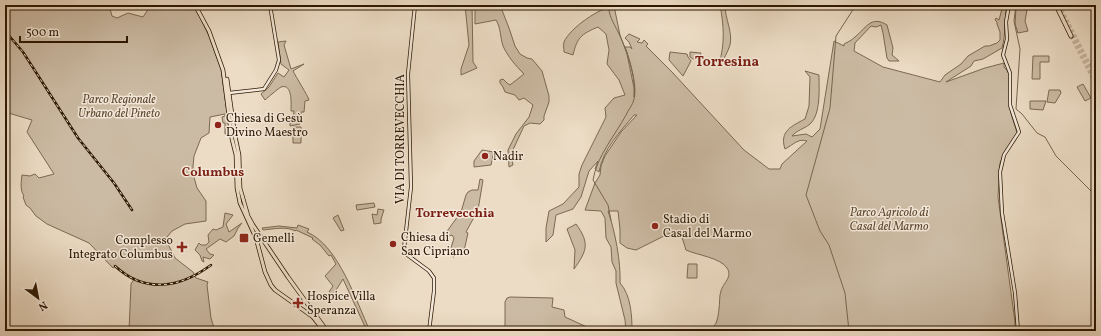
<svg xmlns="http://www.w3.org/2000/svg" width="1101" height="336" font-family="Vollkorn,serif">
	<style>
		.green { fill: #ccbba4; stroke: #7c6952 }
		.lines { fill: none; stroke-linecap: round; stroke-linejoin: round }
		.stream { stroke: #79654e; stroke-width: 1 }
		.highway-tunnel { stroke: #c6b59e; stroke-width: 3.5; stroke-dasharray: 3.5 2; stroke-linecap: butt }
		.secondary-casing { stroke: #2d1700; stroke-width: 4 }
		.primary-casing { stroke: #2d1700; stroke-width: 4.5 }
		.highway-casing { stroke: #2d1700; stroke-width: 5 }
		.secondary { stroke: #f3e8d9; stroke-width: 2.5 }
		.primary { stroke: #ecdcc5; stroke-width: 3 }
		.highway { stroke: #ecdcc5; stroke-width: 3.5 }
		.rail-casing { stroke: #2d1700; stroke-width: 2.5 }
		.rail { stroke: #f3e8d9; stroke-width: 1; stroke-dasharray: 3; stroke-linecap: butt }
		.poi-dot { fill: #8f2418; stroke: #f3e8d9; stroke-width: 1.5 }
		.labels { text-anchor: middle; stroke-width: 3; stroke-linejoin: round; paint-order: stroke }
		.park-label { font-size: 12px; font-style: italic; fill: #5d4831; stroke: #f3e8d9 }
		.poi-label { font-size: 12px; fill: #2d1700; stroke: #f3e8d9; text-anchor: start }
		.street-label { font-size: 12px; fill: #2d1700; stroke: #f3e8d9 }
		.neighbourhood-label { font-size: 13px; font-weight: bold; fill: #7a1f14; stroke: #f3e8d9 }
		.quarter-label { font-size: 14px; font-weight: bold; fill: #7a1f14; stroke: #f3e8d9 }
	</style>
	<rect width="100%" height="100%" fill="#ecdcc5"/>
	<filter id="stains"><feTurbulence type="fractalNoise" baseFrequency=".005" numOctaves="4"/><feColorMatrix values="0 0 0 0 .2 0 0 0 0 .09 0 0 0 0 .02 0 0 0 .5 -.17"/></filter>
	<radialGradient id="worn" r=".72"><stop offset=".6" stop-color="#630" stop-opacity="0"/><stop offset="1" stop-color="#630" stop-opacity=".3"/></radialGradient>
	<path class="green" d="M5,5H109L112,16L117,18L128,13L143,17L151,5H194L209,36L221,69L230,134L228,136L225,134V123H223L222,117L225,116V114L210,117L209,133L201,138L194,156L193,166V174L197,188L206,201V221L185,224L172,231L167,237L166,240L175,258L193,272L196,278L208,282L207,285L211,318L215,331H129L131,284L134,279L124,274L116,266L113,268L89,243L47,224L36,216L30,208L26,205L23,197L24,196C20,190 21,183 22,175L30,176L35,174L39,178L54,174L27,132L32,120L5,112Z
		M465,5H472L473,62L477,68L461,75V69L469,45Z
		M475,5H500L509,28L515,46L520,54L527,58L532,59L542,71L549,96V102L544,116V120L540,124L530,123L524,126L511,154L513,165L509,167L508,150L516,134L529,117L533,105L524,98L519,100L515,95L505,92L503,87L500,83V80L503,79L507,83L510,85L524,74C516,66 508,57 503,46C500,37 501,28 496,20L475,24Z
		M720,5H725C725,19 733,32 730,45C728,52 723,59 721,66L719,64C725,44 724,26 720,5Z
		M1003,5H1007C1004,19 1006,34 1002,48L983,59L974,61L971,66L946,82L985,68L1004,63V67C1015,77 1009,95 1010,108C1011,116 1015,125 1017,133L1005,151L1000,163L998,197L1015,322V331H678V329C684,329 690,328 696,329C714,331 717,327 719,309C720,303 719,296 721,291C723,283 733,277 727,268C721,258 697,255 686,250L680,231L668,234L636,250L627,248L620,243V229L618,211H608C615,231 621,262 620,283C631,295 632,316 632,331H626L625,320L616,283V271L612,262L611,247L606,238L605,218L601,211L585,210L595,183L600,175L601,166L605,156L621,132L637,115H634C620,132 603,149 599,172L595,169L598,161L589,171L581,197L573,209L556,215L553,235L546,242V228L549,211L563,204L579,187V174L582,165L606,117L605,108L614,98L625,95L619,80L607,64L609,50L606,34L598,27C581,34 577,38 573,55L564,52C564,49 563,45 564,42C570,28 599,8 614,6L620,35L627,54L634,88V97C637,87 629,57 625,47H630L632,49L629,42L625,38L629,34L640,39L637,42L642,43L644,40L648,44L646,46L672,72L744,150L769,169H780L782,164L807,141C798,138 793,145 785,149C779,131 792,126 805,119L809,106L810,77L805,71L819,75C819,89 821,114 810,124C804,129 797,130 792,136L806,134L812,137L820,129L834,41L844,46V44C848,42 852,40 855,37C866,28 871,15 887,25L893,48L892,55L899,61H889L887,58L883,33L881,25L876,27L871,26L855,43L854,51L883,67L940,82L945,75L961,64L968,56L985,46H989L997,43L1000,40V32L997,24V22L995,20L996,18L999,20Z
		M1016,7L1027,10L1025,21L1028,31L1018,33L1015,24Z
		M286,41L284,45L291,69L304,64L293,71C296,77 308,96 309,100L305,101L304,112H301L300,124L290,126V121L293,120L294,111H291C291,105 293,83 281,87C279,88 267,98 265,100L261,94L269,87L278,73L284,77L289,70L281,64L278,42Z
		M670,52L687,54L688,57L691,61L683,76L669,60Z
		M690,52L701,53L700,57L697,59H693L690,57Z
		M1033,56H1049V62H1040V79H1032Z
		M1083,84L1091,98L1085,101L1077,87Z
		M1049,90H1060L1061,93L1055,103L1047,102Z
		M1030,101H1046L1043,110L1030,109Z
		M293,127H301V143H293Z
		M482,150L494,152L491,165L474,167V161Z
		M480,179L483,180L478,210L466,232L468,233L464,251L456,249L454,257H453L454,251L451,248L454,238L452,235L446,237L445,234L461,212L466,195L468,192L472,190H478Z
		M374,203L375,207L357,210L356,205Z
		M378,209L384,210L381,219V223L374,224L372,214L377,215Z
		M225,213L233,215L226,224L229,232L242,223L238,228L234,236L226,242L220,239L206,249L210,254L214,255L210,259L203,257L204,262L202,261L200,255L195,250L199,243L201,245H206L209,242L208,235L213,229L216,230L223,227Z
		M338,215L344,230L341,231L333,218Z
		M576,224C590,243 587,251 574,269L575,250L567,229Z
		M298,225L309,229L307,232C339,246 356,301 370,331H367L343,279L333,295L329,292L333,286L325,276L336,264L331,255L329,256L320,245L312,239L313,238L296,230L295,231C287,226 273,229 263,230L262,228L279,226L297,228Z
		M688,264H697V278H687Z
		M510,297L553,298L552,307L564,310L565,317L587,327L615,331H505V302L507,298Z"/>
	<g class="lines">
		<path class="stream" d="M1016,5L1014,21L1020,49L1016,109L1022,114L1037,133L1045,137L1056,156L1096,196
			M610,7L612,5
			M609,9C609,17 616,27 619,34C627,50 638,82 634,99C633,105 628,110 626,115C614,137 597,156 593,180L608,205L611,220
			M849,331L845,293L829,245L820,231L806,195L830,108L836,36L856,5"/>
		<path class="highway-tunnel" d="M1059,5L1096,77
			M1071,36L1096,85"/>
		<g class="secondary-casing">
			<path id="secondary" d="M415,5L408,74L411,187L404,249L406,254L429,271L434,278V291L429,331
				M1009,5L1006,22L1007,39L1003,55L1010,73V105L1019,132L1004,155L1000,172L1002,213L1015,293L1018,331
				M229,93L264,89L276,70L279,60L270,5"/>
		</g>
		<g class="primary-casing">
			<path id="primary" d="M195,5L209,31L223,70L232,139L236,155L237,188L240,203L256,238L265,272L271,285L275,290L313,317L324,331
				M227,79L235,136L239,155L240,188L248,216L253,225L288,277L327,331"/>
		</g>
		<g class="highway-casing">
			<path id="highway" d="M1056,5L1071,36"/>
		</g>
		<use href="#secondary" class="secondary"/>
		<use href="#primary" class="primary"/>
		<use href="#highway" class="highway"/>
		<g class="rail-casing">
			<path id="rail" d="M5,31L23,52L78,138L114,183L132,210
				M115,266C145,294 180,288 211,265"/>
		</g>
		<use href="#rail" class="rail"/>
	</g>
	<g class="poi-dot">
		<circle cx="218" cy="125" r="4"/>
		<circle cx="485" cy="156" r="4"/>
		<circle cx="655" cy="226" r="4"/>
		<rect x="239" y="233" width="10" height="10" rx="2"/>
		<circle cx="393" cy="244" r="4"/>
		<path d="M180 241h4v4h4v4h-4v4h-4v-4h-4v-4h4z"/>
		<path d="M296 297h4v4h4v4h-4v4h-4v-4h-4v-4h4z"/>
	</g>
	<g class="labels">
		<g class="park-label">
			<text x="119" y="103">Parco Regionale<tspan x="119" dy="14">Urbano del Pineto</tspan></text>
			<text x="889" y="216">Parco Agricolo di<tspan x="889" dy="14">Casal del Marmo</tspan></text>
		</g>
		<g class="poi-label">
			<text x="226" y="122">Chiesa di Gesù<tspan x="226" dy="14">Divino Maestro</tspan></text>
			<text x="493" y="160">Nadir</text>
			<text x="663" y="223">Stadio di<tspan x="663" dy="14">Casal del Marmo</tspan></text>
			<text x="401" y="241">Chiesa di<tspan x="401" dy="14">San Cipriano</tspan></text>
			<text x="253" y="242">Gemelli</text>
			<text x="173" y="244" text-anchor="end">Complesso<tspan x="173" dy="14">Integrato Columbus</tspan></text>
			<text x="307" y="300">Hospice Villa<tspan x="307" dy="14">Speranza</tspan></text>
		</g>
		<g class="street-label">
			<text transform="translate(400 139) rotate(-90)" y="4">VIA DI TORREVECCHIA</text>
		</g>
		<g class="neighbourhood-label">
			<text x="213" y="176">Columbus</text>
			<text x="455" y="217">Torrevecchia</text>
		</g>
		<g class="quarter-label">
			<text x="727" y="66">Torresina</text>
		</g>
	</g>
	<rect width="1101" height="336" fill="none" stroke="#ecdcc5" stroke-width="20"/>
	<rect x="6" y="6" width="1089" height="324" fill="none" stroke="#2d1700" stroke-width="2"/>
	<rect x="10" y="10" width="1081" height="316" fill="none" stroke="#2d1700"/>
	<g transform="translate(38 298) rotate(148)" stroke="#f3e8d9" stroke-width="3" paint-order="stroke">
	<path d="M0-3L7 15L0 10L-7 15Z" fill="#2d1700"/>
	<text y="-6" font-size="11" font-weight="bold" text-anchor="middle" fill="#2d1700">N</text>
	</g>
	<path d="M20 36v6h107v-6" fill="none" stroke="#2d1700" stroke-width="2"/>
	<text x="26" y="36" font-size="12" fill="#2d1700" stroke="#f3e8d9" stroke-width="3" paint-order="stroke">500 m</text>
	<rect width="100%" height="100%" filter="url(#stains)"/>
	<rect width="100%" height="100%" fill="url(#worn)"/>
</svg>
